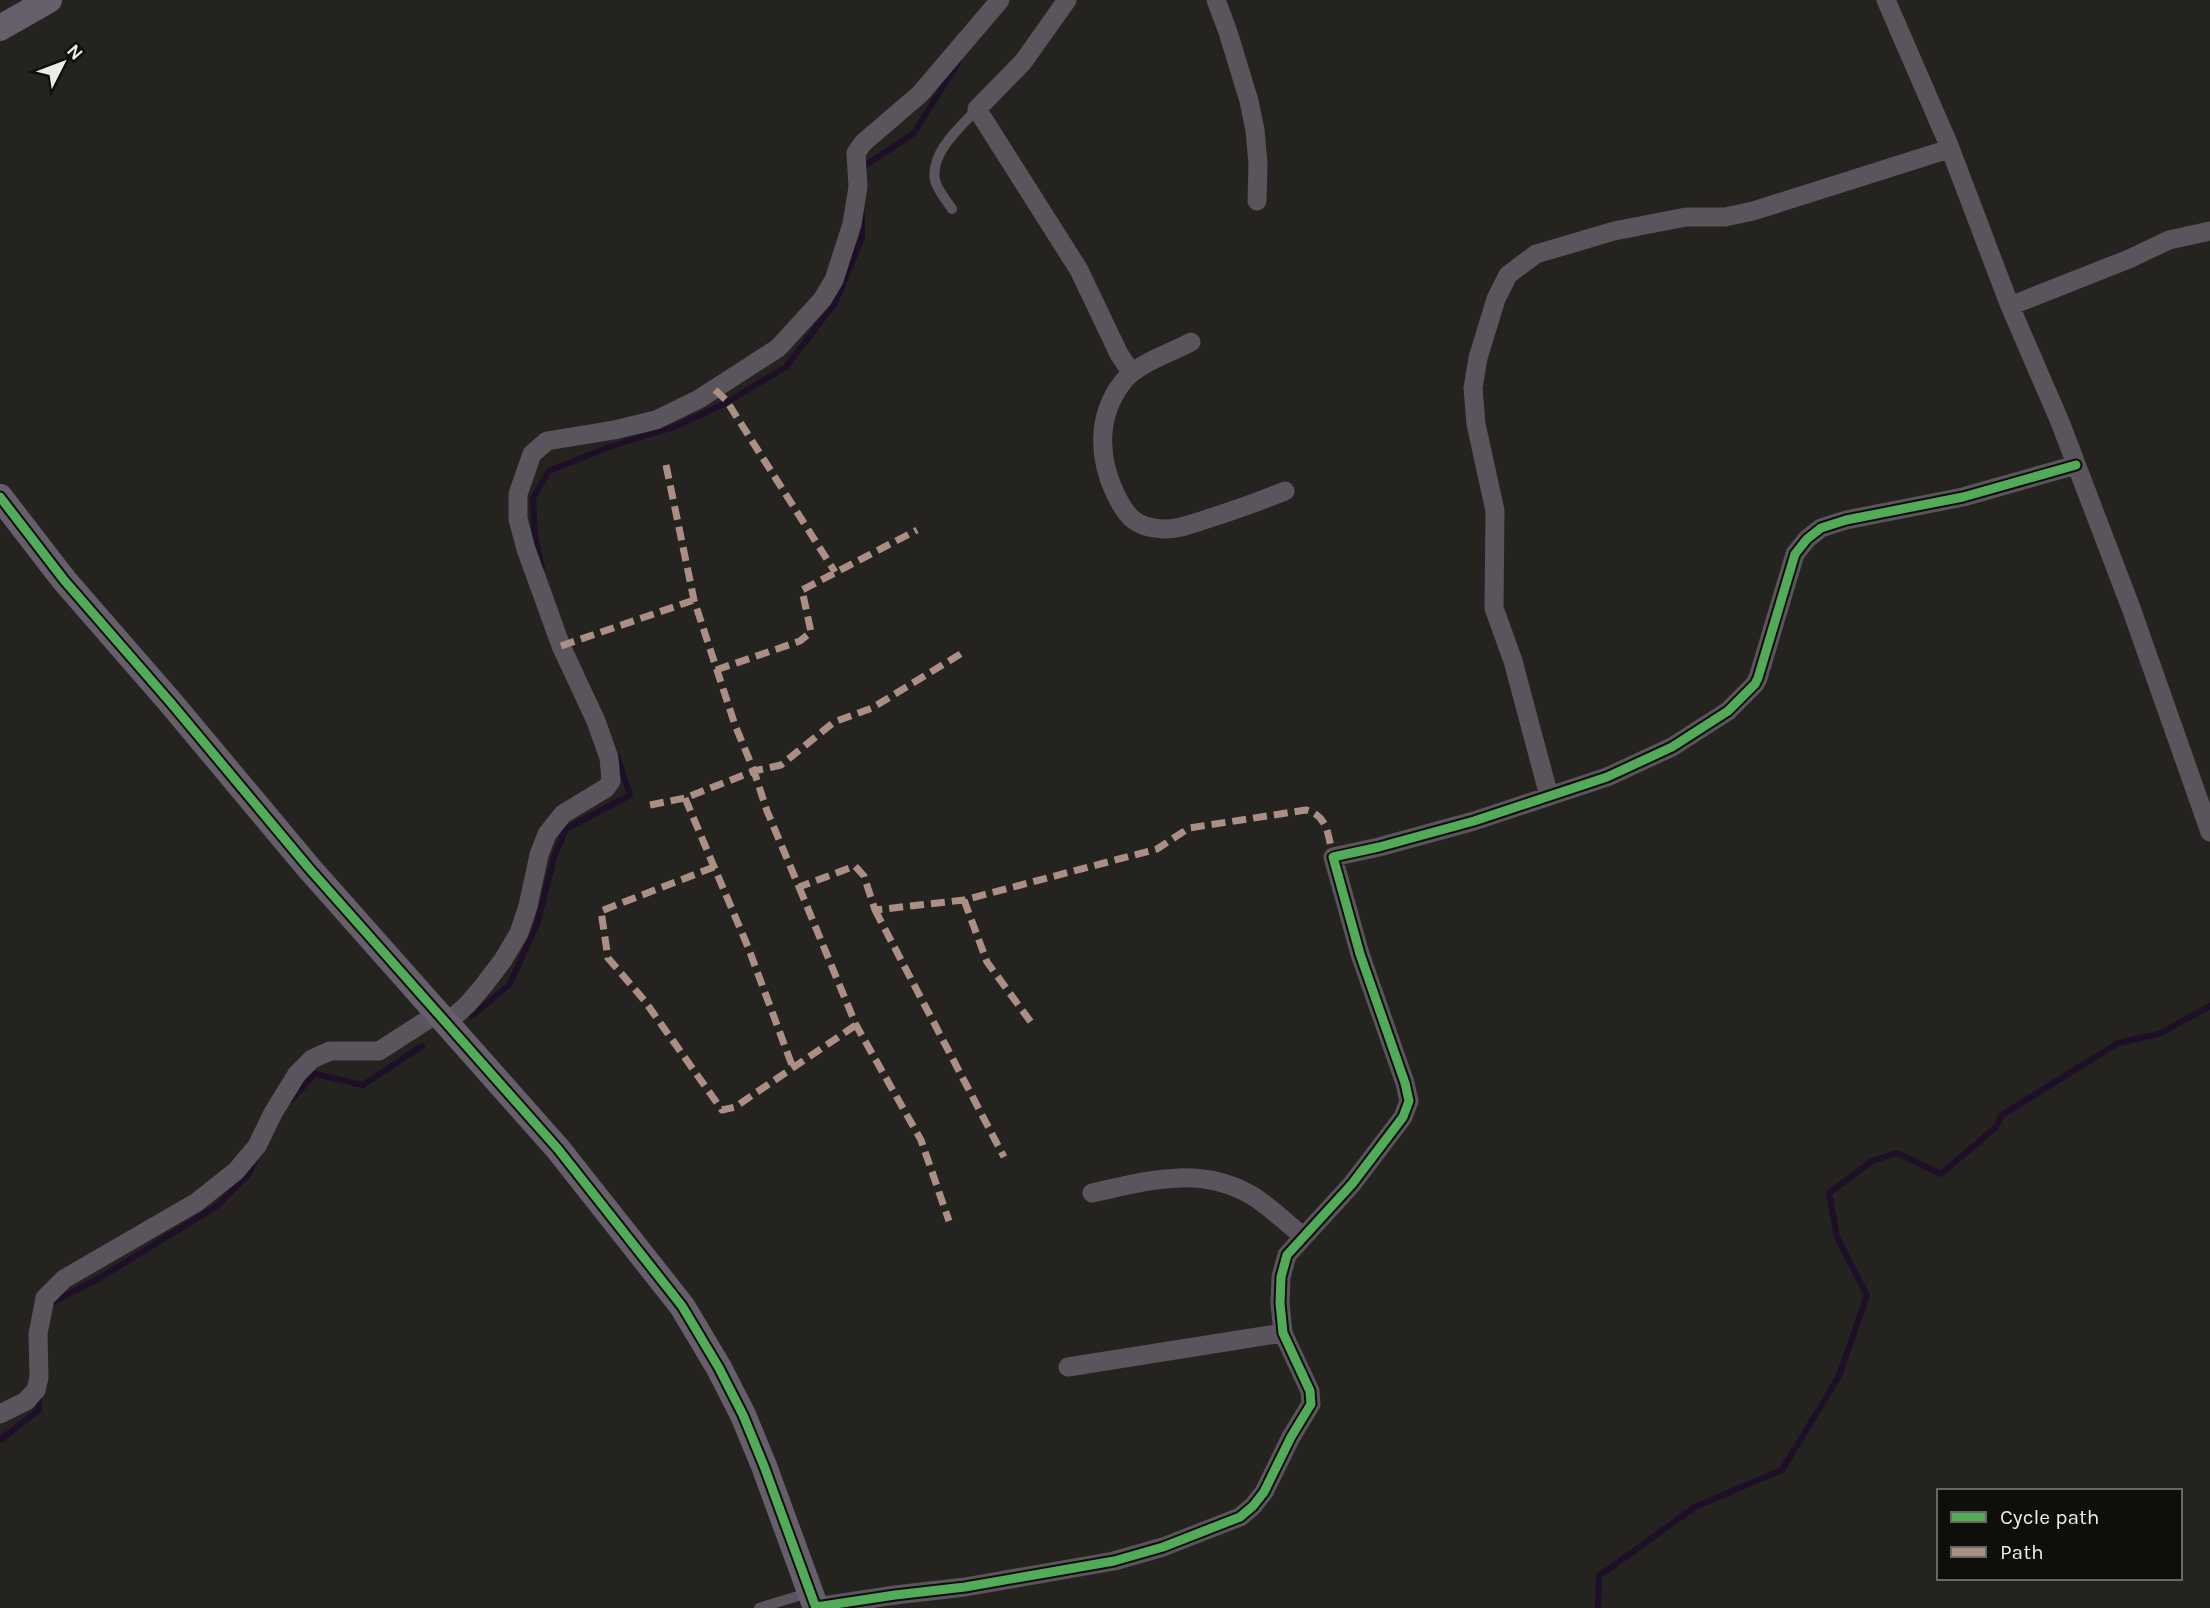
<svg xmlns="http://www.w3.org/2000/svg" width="2210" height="1608" font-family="Karla,sans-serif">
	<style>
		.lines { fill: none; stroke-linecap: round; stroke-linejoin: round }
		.stream { stroke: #1e0e28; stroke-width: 6 }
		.lane { stroke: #5a555d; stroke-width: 10 }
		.street { stroke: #5a555d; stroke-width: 19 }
		.secondary { stroke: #665f6b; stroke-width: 26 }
		.quiet { stroke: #ac8f84; stroke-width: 7; stroke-dasharray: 14 7; stroke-linecap: butt }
		.cycleway-casing { stroke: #0e0e0b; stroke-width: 13 }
		.cycleway { stroke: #51ab58; stroke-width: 9 }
	</style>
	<rect width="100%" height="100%" fill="#24231f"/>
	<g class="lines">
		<path class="stream" d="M863,170V167L913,134L958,63
			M542,567L535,538L533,498L549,471L612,446L674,427L724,404L786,367L835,303L862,238V212
			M472,1016L509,985L537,925L555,854L566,829L630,795L617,756
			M291,1100L315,1074L363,1085L422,1046
			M51,1303L98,1279L217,1206L248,1175L255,1161
			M0,1440L39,1410V1393
			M1598,1608L1599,1576L1695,1507L1782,1470L1839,1376L1867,1295L1837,1237L1829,1193L1872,1161L1897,1153L1941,1174L1996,1127L2002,1115L2118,1043L2159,1034L2210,1006"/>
		<path class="lane" d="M952,209C947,201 937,190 935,180C930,153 960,127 977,109
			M759,1608L808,1593"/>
		<path class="street" d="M1067,0L1023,62L977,109L1079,270L1119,354L1131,372
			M1216,0L1228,32L1249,101L1255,130L1258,164L1257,201
			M1886,0L1948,143L2010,306L2060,422L2131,608L2210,832
			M2010,306L2129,259L2169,240L2210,231
			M1191,342C1169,354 1137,363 1122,383C1097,416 1098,457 1115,493C1126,516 1135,528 1163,529C1176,530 1191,524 1204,520C1232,511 1258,502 1285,491
			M1549,796L1513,661L1494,608L1495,511L1476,424L1473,388L1478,358L1496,299L1508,275L1536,254L1614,231L1686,217H1725L1753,211L1949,149
			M447,1023L468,1004L484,985L503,960L519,933L528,906L539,855L547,834L563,814L606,788L611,781L609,758L596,721L561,646L526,549L518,519V494L532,454L547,441L614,430L656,420L699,399L778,348L822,300L834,280L852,224L858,187L856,153L863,143L920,94L1000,0
			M1092,1193C1147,1181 1199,1165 1251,1195C1270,1206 1286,1223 1303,1236
			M1068,1367L1283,1333
			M0,1414L26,1401L36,1390L39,1377L38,1334L45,1298L64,1279L197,1202L236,1171L257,1146L273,1113L297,1074L312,1059L330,1051H379L438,1013
			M816,1607L895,1595L965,1587L1114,1561L1163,1547L1240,1517L1253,1506L1264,1492L1291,1437L1311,1404L1310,1391L1283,1333L1280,1303L1281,1277L1287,1255L1352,1184L1403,1117L1409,1101L1405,1083L1360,954L1333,857L1379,847L1474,821L1607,777L1672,747L1728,711L1755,684L1758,678L1795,554L1807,539L1821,528L1846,520L1963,497L2076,465"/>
		<path class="secondary" d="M0,28L49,0
			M0,497L64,580L171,703L308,867L558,1149L682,1306L719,1368L743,1415L764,1466L816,1608"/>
		<path class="quiet" d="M715,390L726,400L835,572
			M666,465L694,600L735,725L754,771L767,811L799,887L855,866L864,876L875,910L964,900L1157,849L1189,828L1306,810C1329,816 1328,837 1333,857
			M561,646L694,600
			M716,670L800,641L811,632L802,590L917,530
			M685,798L748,947L793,1068
			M650,805L685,798L754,771L781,765L834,722L872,708L962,653
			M714,867L601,911L608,958L644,1000L722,1110L735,1107L856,1025
			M799,887L856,1025L921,1140L949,1221
			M964,900L987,962L1033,1025
			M875,910L1004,1157"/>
		<g class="cycleway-casing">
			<path id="cycleway" d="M0,497L64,580L171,703L308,867L558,1149L682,1306L719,1368L743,1415L764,1466L816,1608
				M816,1607L895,1595L965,1587L1114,1561L1163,1547L1240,1517L1253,1506L1264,1492L1291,1437L1311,1404L1310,1391L1283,1333L1280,1303L1281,1277L1287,1255L1352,1184L1403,1117L1409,1101L1405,1083L1360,954L1333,857L1379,847L1474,821L1607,777L1672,747L1728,711L1755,684L1758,678L1795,554L1807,539L1821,528L1846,520L1963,497L2076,465"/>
		</g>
		<use href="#cycleway" class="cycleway"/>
	</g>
	<rect x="1937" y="1489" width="245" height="91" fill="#0e0e0b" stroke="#676763" stroke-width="2"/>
	<rect x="1951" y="1512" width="35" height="10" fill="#51ab58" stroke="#676763" stroke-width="2"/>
	<text x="2000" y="1524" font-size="21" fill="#ecece7">Cycle path</text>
	<rect x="1951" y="1547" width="35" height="10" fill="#ac8f84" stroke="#676763" stroke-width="2"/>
	<text x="2000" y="1559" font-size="21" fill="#ecece7">Path</text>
	<g transform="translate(63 63) rotate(48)" stroke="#0e0e0b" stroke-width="5" paint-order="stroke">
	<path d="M0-5L12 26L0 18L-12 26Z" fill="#ecece7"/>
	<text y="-10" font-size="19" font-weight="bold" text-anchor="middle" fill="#ecece7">N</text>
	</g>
</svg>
